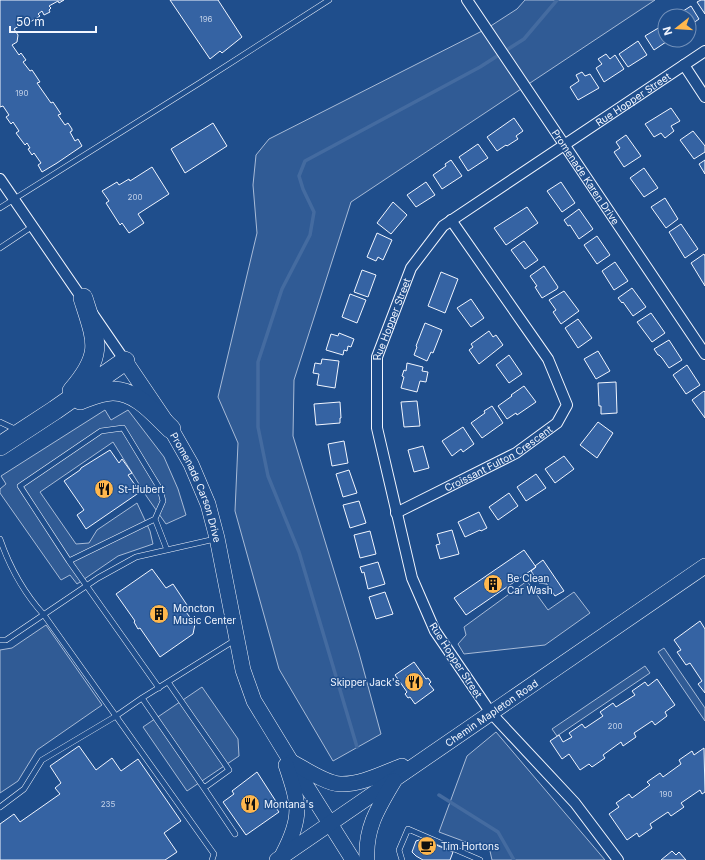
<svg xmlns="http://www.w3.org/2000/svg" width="705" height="860" font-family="Inter,sans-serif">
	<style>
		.built { fill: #305b95; stroke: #a8bbd7 }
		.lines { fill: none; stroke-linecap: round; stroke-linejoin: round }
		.stream { stroke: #446ba0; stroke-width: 3.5 }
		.building { fill: #3563a3; stroke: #f2f6ff }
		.lane-casing { stroke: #f2f6ff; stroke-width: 6 }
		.street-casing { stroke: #f2f6ff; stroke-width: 12 }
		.secondary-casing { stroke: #f2f6ff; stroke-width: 16 }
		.highway-casing { stroke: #f2f6ff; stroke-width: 20 }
		.lane { stroke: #1f4e8c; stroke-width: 5 }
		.street { stroke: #1f4e8c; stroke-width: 10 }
		.secondary { stroke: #1f4e8c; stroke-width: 15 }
		.highway { stroke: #1f4e8c; stroke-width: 19 }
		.labels { text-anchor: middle; stroke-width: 3; stroke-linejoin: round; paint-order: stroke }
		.number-label { font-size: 8px; fill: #c3d1e8 }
		.street-label { font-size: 10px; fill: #f2f6ff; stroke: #1f4e8c }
		.poi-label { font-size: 10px; fill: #f2f6ff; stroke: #1f4e8c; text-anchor: start }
	</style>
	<rect width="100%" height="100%" fill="#1f4e8c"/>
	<path class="built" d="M525,0H655L351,202L294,380L293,436L359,653L381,734L333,761L279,669L235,511L238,443L218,397L257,233L253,185L256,155L269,139L486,29L517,9Z
		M105,410L111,420L128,410L164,457L178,489L186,515L166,524L147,497L113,442L40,492L76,544L89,543L97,530L137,503L150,531L153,544L118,556L77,584L70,575L61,580L0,493V489L6,484L1,476Z
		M527,581L548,610L574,592L590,613L545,645L464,654L458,644L466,635L464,627Z
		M46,625L102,705L37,750L18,781L0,793V650L12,648Z
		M664,648L705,708V721L658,652Z
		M645,666L650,673L557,736L552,729Z
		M202,687L238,739L239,756L187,791L143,727Z
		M496,732L605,860H492L490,851L439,832L467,756Z"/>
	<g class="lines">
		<path class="stream" d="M357,747L299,552L268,476L258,427V362L282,289L310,235L314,212L303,189L299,176L305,161L480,67L524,39L557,0
			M439,795L498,832L514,860"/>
	</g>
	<path class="building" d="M0,0H64L59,3L58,1L49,6L51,8L49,10L50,12L44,15L42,11L38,14L40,16L27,24L26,22L14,29L18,35L17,42L12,45L19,55L21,53L26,60L23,62L30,71L32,70L40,82L37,83L51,103L53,102L61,114L58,115L65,125L68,123L72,129V131L70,132L75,141L78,139L82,146L57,163L42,172L38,165L41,163L34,153L32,155L28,149L30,148L27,143L25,145L16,133L19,131L13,122L11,124L6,117L9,115L3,106L0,107Z
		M170,0H218L242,37L222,53L220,51L210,59Z
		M701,0H705V14L697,2Z
		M691,6L699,19L689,26V16H672L676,14L677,15Z
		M665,24V40H669L654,50L645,36Z
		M638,41L647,55L628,67L619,54Z
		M606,54L610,59L615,55L624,69L604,82L596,68L602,64L598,59Z
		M582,72L585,76L590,74L599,88L578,100L570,87L579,81L576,75Z
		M671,108L680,121L671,126L674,131L665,138L661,133L654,137L645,124Z
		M514,118L523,131L516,136L518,139L507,146L506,145L497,151L487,137Z
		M213,123L227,146L185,173L171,149Z
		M693,131L705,146V152L694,159L680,140Z
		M626,135L641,156L624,167L614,152L620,148L616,142Z
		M478,144L488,158L468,171L459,157Z
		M451,160L462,176L442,189L433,175L446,166L445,164Z
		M705,160V174L699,164Z
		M152,167L169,194L138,214L144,223L129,233L122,223L120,225L106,203L109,201L102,191L117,182L119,185L129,179L130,181Z
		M644,168L658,188L644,197L630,178Z
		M426,182L435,195L416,207L407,195Z
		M561,182L575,203L562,212L547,191Z
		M665,198L678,219L666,228L651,207Z
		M393,202L407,215L391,234L377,223Z
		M527,207L538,223L506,245L494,228Z
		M579,209L593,229L579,239L570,225L568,226L564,220Z
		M681,224L698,249L685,258L669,232Z
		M377,233L392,240L383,260L378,257L376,261L367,257Z
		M597,236L610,255L597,264L584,245Z
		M524,241L538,260L525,269L511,250Z
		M704,254L705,256V286L691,263Z
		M615,262L628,281L614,290L602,271Z
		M544,266L558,287L557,289L542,298L535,287L537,286L530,276Z
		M362,270L376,275L368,297L354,292Z
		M441,272L458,279L445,313L428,306Z
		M632,288L646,307L633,316L623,302L622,303L618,298Z
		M564,291L579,311L561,324L553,312L556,310L549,300Z
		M350,294L366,300L357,323L342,317Z
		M471,299L484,318L471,327L457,308Z
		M651,313L665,333L652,342L637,322Z
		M578,319L592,338L578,348L565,328Z
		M425,323L442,330L433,353L431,352L427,361L414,355L417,347L416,346Z
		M489,331L493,337L496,335L503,345L479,364L469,350L473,347L471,344Z
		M339,333L354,339L351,347L348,346L347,351L344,350L343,355L326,350L331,334L338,336Z
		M669,340L682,360L669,368L662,358L659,355H658L654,349Z
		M598,351L610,371L596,379L584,359Z
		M509,355L522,374L509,383L496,365Z
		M322,359L339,361L335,388L317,385L319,374L313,373L315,363L321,364Z
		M407,363L423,367L422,371L428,372L426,382L420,381L417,392L401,388L404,377L402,376L404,370L406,371Z
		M687,365L700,385L686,394L673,375Z
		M616,382L617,413L601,414V406H599L598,383Z
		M524,386L536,402L517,415L516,413L507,419L498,406L512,396L511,395Z
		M704,391L705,392V418L692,400Z
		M417,401L420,426L404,427L401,402Z
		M340,402L341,418H340V423L316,425L314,404Z
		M492,406L503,423L482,438L471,423L485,413L484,411Z
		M598,422L613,433L597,458L580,445Z
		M463,427L474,444L463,452L461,449L452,456L442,441Z
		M344,441L348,463L332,466L328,444Z
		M423,446L429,468L414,472L408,450Z
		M110,450L119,463L122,459L132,473L128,475L140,492L86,529L77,515L84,510L64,481L80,470L81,468Z
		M564,456L574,469L555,483L545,469Z
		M349,470L357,493L343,497L336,474Z
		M536,474L546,488L526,501L517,487Z
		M509,493L518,506L498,520L489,507Z
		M359,501L366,523L350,528L343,505Z
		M479,512L487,528L481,531L480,530L465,537L458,522Z
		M452,530L459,554L440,559L436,545L440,544L437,534Z
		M370,531L376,554L360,558L354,535Z
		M524,550L536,567L466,615L454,598Z
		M543,560L564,591L555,596L547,584L539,583L531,571L536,567L535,566Z
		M378,562L385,584L368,589L364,572L362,573L360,567Z
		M152,569L166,588L173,584L187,605L183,608L195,624L193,634L160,657L140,628L138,629L134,622L135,621L116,594Z
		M385,592L393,614L376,619L369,597Z
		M700,621L705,629V693L698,684L702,681L690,663L686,665L677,652L681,650L674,640Z
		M414,662L426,679L428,678L431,682L429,684L434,690L415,704L410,697L408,698L405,694L407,692L395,675Z
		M657,679L675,705L665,712L667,716L655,725L652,721L634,733L636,737L623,746L621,742L603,755L605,758L592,767L589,764L580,770L569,754L562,759L550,741L559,735L563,742L572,737L569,733L582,724L585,728L603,716L600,712L613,703L616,707L635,695L632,691L645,682L648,686Z
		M79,746L96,770L112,758L121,771L138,759L181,821L164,833L177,852L165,860H0V824L14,814L20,822L60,794L55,788L61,783L50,766Z
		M704,748L705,792L702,794L700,790L681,803L684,807L671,816L668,812L650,824L652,828L639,837L637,833L627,840L609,814L619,807L616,803L629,794L632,798L650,785L647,782L660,773L663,777L681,764L679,760L692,751L694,755Z
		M257,772L277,803L274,805L279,812L246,835L223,802L234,794L232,791Z
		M419,840L421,841L424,840L453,852L450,860H423L416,856L412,852L416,841Z
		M672,851L676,855L679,852L686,860H661Z"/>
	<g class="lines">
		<g class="lane-casing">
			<path id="lane" d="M0,208L201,82L329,0
				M0,248L33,226
				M0,422L17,430
				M155,519L69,561L20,486L101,431L123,428L160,489L163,501L155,519L167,550
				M0,539C10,568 23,592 44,615L214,854L212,860
				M69,561L159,688
				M0,640H6L98,578L136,557L215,539
				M142,698L204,788L229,770L168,682
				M204,788L235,834
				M0,807L24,789L42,760L116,716L142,698L235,640
				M402,860L399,850L408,829L480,860"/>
		</g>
		<g class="street-casing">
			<g id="street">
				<path id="s1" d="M467,0L705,354"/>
				<path d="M684,65L705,97"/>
				<path d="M0,179L125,361"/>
				<path id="s2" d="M396,513L516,453L557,423L567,405L548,359L451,220"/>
				<path id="s3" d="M618,860L575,803L491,713L435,631L412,578L377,428V357L411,268L443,226L705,51"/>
			</g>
		</g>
		<g class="secondary-casing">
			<g id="secondary">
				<path id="s4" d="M125,361L171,429L191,464L208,504L217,538L243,670L254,701L290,760L353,860"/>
				<path d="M292,762C305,769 325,783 340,784C361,785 383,773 402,766"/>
				<path d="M283,854C303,816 299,804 286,765"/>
				<path id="s5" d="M277,860L705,566"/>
				<path d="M367,860C365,828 378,808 394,781"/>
			</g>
		</g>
		<g class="highway-casing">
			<path id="highway" d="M72,391C104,354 97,342 83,298
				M80,400C91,396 102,391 113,391C137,391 155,414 171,429
				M0,446L55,410L125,361"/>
		</g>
		<use href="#lane" class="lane"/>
		<use href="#street" class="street"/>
		<use href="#secondary" class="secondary"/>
		<use href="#highway" class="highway"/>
	</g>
	<defs>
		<g id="restaurant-disc" transform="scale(1)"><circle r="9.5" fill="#ffb74d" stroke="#1f4e8c"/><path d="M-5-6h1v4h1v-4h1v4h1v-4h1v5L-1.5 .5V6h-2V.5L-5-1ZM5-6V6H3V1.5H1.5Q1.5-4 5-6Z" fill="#111"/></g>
		<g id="building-disc" transform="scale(1)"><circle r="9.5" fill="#ffb74d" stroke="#1f4e8c"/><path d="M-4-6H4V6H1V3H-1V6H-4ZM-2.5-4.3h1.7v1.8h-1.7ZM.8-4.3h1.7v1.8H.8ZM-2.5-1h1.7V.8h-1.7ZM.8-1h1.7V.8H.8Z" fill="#111"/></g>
		<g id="cafe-disc" transform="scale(1)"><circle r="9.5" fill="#ffb74d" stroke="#1f4e8c"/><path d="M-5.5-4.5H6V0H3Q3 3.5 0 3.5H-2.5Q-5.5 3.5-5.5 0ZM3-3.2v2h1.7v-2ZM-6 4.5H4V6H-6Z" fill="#111"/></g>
	</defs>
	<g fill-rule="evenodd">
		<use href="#restaurant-disc" x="104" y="489"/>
		<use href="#building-disc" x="493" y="584"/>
		<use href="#building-disc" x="159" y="614"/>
		<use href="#restaurant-disc" x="414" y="682"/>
		<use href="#restaurant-disc" x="250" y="804"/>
		<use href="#cafe-disc" x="427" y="846"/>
	</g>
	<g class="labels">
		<g class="number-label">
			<text x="206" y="22">196</text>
			<text x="22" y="96">190</text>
			<text x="135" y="200">200</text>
			<text x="615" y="729">200</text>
			<text x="666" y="797">190</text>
			<text x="108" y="807">235</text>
		</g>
		<g class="street-label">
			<text dy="4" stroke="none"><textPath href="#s3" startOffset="953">Rue Hopper Street</textPath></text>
			<text dy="4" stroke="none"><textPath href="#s1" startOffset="213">Promenade Karen Drive</textPath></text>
			<text dy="4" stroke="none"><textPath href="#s3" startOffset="617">Rue Hopper Street</textPath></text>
			<text dy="4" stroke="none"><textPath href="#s2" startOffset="116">Croissant Fulton Crescent</textPath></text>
			<text dy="4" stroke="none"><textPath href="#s4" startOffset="146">Promenade Carson Drive</textPath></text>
			<text transform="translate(456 660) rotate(57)" y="4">Rue Hopper Street</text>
			<text dy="4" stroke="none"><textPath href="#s5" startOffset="260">Chemin Mapleton Road</textPath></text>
		</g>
		<g class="poi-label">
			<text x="118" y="493">St-Hubert</text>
			<text x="507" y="582">Be Clean<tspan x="507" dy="12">Car Wash</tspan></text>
			<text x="173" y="612">Moncton<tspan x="173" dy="12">Music Center</tspan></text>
			<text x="400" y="686" text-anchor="end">Skipper Jack's</text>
			<text x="264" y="808">Montana's</text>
			<text x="441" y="850">Tim Hortons</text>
		</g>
	</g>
	<g transform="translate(677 28) rotate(253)"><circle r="19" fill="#1f4e8c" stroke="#7391ba"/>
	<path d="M0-3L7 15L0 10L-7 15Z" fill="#ffb74d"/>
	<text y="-6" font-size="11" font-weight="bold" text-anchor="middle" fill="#f2f6ff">N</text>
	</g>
	<path d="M10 26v6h86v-6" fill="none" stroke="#f2f6ff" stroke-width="2"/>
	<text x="16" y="26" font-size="12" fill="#f2f6ff" stroke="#1f4e8c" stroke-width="3" paint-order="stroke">50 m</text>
</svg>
